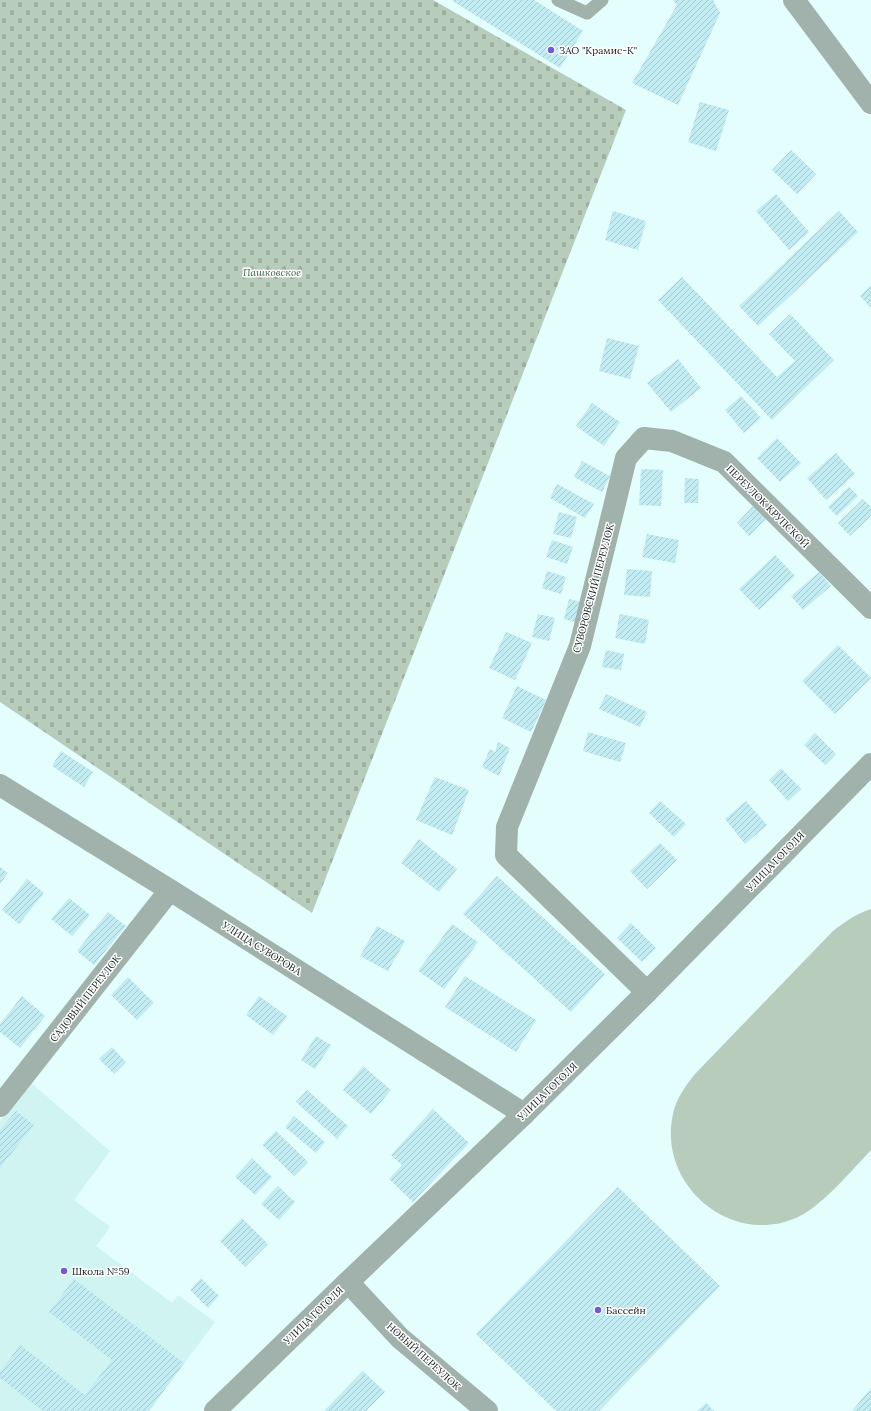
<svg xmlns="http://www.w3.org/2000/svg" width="871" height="1411" font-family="Lora,serif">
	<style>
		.built { fill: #cff4f1 }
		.cemetery { fill: url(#cemetery-stones) }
		.pitch { fill: #b7ccbb }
		.building { fill: url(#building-hatch) }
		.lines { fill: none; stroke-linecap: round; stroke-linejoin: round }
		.service { stroke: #a1b1ab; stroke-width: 13 }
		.minor { stroke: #a1b1ab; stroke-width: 22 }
		.tertiary { stroke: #a1b1ab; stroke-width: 22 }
		.poi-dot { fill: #715ad4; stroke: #fff; stroke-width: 1.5 }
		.labels { text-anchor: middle; stroke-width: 3; stroke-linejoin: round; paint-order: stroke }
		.poi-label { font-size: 10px; fill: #111b1a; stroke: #fff; text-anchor: start }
		.park-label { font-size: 10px; font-style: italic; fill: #366343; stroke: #fff }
		.street-label { font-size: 10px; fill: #111b1a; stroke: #fff }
	</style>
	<defs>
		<pattern id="cemetery-stones" width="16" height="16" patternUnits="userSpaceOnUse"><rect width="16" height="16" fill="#b7ccbb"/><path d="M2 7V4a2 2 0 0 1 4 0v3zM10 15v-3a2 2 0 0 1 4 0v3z" fill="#9cafa0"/></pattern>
		<pattern id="building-hatch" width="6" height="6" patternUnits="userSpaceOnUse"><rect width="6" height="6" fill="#c2ebf2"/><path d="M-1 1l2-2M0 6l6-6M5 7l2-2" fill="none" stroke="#a6c9cf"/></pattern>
	</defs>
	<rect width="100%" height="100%" fill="#e3fefc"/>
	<path class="built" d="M30,1082L110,1151L74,1200L110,1227L96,1246L172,1303L178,1295L215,1322L149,1411H0V1121Z"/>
	<path class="cemetery" d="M0,0H433L626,110L312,913L0,702Z"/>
	<path class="pitch" d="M871,909V1150C852,1170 822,1206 798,1217C732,1248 657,1185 673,1114C676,1099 685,1087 694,1075L832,932C844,922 856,914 871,909Z"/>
	<path class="building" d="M451,0H534L583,31L560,68Z
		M673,0H713L720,13L678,105L632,83L677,5Z
		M700,102L729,110L716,151L688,142Z
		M791,150L816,174L797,194L772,170Z
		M776,194L809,232L789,250L756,211Z
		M613,211L646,221L638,250L605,240Z
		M839,211L858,232L758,326L739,306Z
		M682,277L777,377L795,361L769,334L790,314L834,360L772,420L658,300Z
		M871,285V308L860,296Z
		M607,338L639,346L630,379L599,371Z
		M678,359L701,388L671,412L647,383Z
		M741,396L761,418L744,433L725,410Z
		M592,403L620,422L604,446L576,426Z
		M777,438L801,463L780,482L757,458Z
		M836,453L855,474L826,500L807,478Z
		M582,461L610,476L602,492L574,477Z
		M641,469L663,470L661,506L639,505Z
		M685,478L699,479L698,503H684Z
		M557,484L594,504L585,518L550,498Z
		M849,487L858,496L837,516L828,507Z
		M863,499L871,507V516L850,536L838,523Z
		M753,506L766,519L749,536L737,523Z
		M559,512L577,517L571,538L553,534Z
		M647,534L679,540L675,563L642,557Z
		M552,540L573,547L567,564L546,557Z
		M775,555L795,576L759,610L739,589Z
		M627,569L652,571L650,597L624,595Z
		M547,571L566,577L561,594L542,588Z
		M819,572L831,586L803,610L791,596Z
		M569,599L585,603L579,623L564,619Z
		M538,614L555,618L549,641L532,637Z
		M620,614L649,620L645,644L615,638Z
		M506,632L532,643L515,680L489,668Z
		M838,645L871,678L835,714L802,681Z
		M606,650L624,654L621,670L602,667Z
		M517,686L546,700L531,732L502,718Z
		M606,694L647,712L640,727L599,709Z
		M588,732L626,743L620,762L583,751Z
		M815,733L836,754L825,765L804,745Z
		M498,742L510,748L499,776L482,767L490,749L495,752Z
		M61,751L93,772L84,787L52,766Z
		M781,768L801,789L788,801L769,780Z
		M435,777L469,790L452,835L416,820Z
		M660,801L686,824L674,837L649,813Z
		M746,801L767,825L745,844L725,819Z
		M419,839L457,869L439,892L401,863Z
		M660,843L677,860L647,889L630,871Z
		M0,867L8,873L0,884Z
		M497,876L605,974L571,1012L463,914Z
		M27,879L44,893L19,924L2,910Z
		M69,898L90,915L72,936L51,919Z
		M108,912L126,926L94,965L77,951Z
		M631,923L656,948L642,962L617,938Z
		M452,924L478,942L444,989L418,971Z
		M377,926L405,941L388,971L360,956Z
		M465,976L536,1020L516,1052L445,1007Z
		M128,977L154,1003L137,1020L111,995Z
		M22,996L45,1016L20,1048L0,1032V1024Z
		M259,996L287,1016L273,1035L246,1015Z
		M316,1036L331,1045L315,1069L301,1060Z
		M112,1047L126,1062L114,1074L99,1059Z
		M363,1066L391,1090L371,1114L343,1090Z
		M307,1090L348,1126L337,1139L296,1102Z
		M433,1109L469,1143L413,1202L389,1179L402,1165L391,1155Z
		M16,1111L34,1125L0,1168V1130Z
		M294,1116L325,1142L316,1153L285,1127Z
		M276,1131L308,1162L294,1176L262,1145Z
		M252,1158L272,1177L255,1195L235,1177Z
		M278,1186L295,1202L279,1220L261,1204Z
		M618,1187L720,1286L599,1411H556L476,1334Z
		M242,1218L268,1244L245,1267L220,1241Z
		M201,1278L219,1296L208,1308L190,1290Z
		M74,1279L184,1363L149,1411H43L0,1378V1372L20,1345L85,1395L112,1360L49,1312Z
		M363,1371L385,1392L366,1411H324Z
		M871,1388V1411H852Z
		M706,1403L714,1411H697Z"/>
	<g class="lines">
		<path class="service" d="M558,0L587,13L602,0"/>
		<path class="minor" d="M0,785L170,890L524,1114
			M647,992L506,855L507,827L580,646L626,458L644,438L672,441L724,462L871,608
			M0,1106L170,890
			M348,1282L400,1338L487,1411"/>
		<path class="tertiary" d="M794,0L871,103
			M215,1411L348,1282L524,1114L647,992L871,764"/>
	</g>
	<g class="poi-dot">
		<circle cx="551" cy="50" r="4"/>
		<circle cx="64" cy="1271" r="4"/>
		<circle cx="598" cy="1310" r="4"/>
	</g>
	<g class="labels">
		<g class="poi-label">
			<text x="559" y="54">ЗАО "Крамис-К"</text>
			<text x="72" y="1275">Школа №59</text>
			<text x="606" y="1314">Бассейн</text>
		</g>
		<g class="park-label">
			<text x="272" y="276">Пашковское</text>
		</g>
		<g class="street-label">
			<text transform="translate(768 506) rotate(45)" y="4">ПЕРЕУЛОК КРУПСКОЙ</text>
			<text transform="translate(593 588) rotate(-75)" y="4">СУВОРОВСКИЙ ПЕРЕУЛОК</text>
			<text transform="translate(775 861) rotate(-46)" y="4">УЛИЦА ГОГОЛЯ</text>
			<text transform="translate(262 948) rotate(32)" y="4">УЛИЦА СУВОРОВА</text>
			<text transform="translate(85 998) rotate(-52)" y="4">САДОВЫЙ ПЕРЕУЛОК</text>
			<text transform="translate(547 1091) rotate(-44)" y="4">УЛИЦА ГОГОЛЯ</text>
			<text transform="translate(313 1315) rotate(-44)" y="4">УЛИЦА ГОГОЛЯ</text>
			<text transform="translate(424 1356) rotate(42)" y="4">НОВЫЙ ПЕРЕУЛОК</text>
		</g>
	</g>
</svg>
